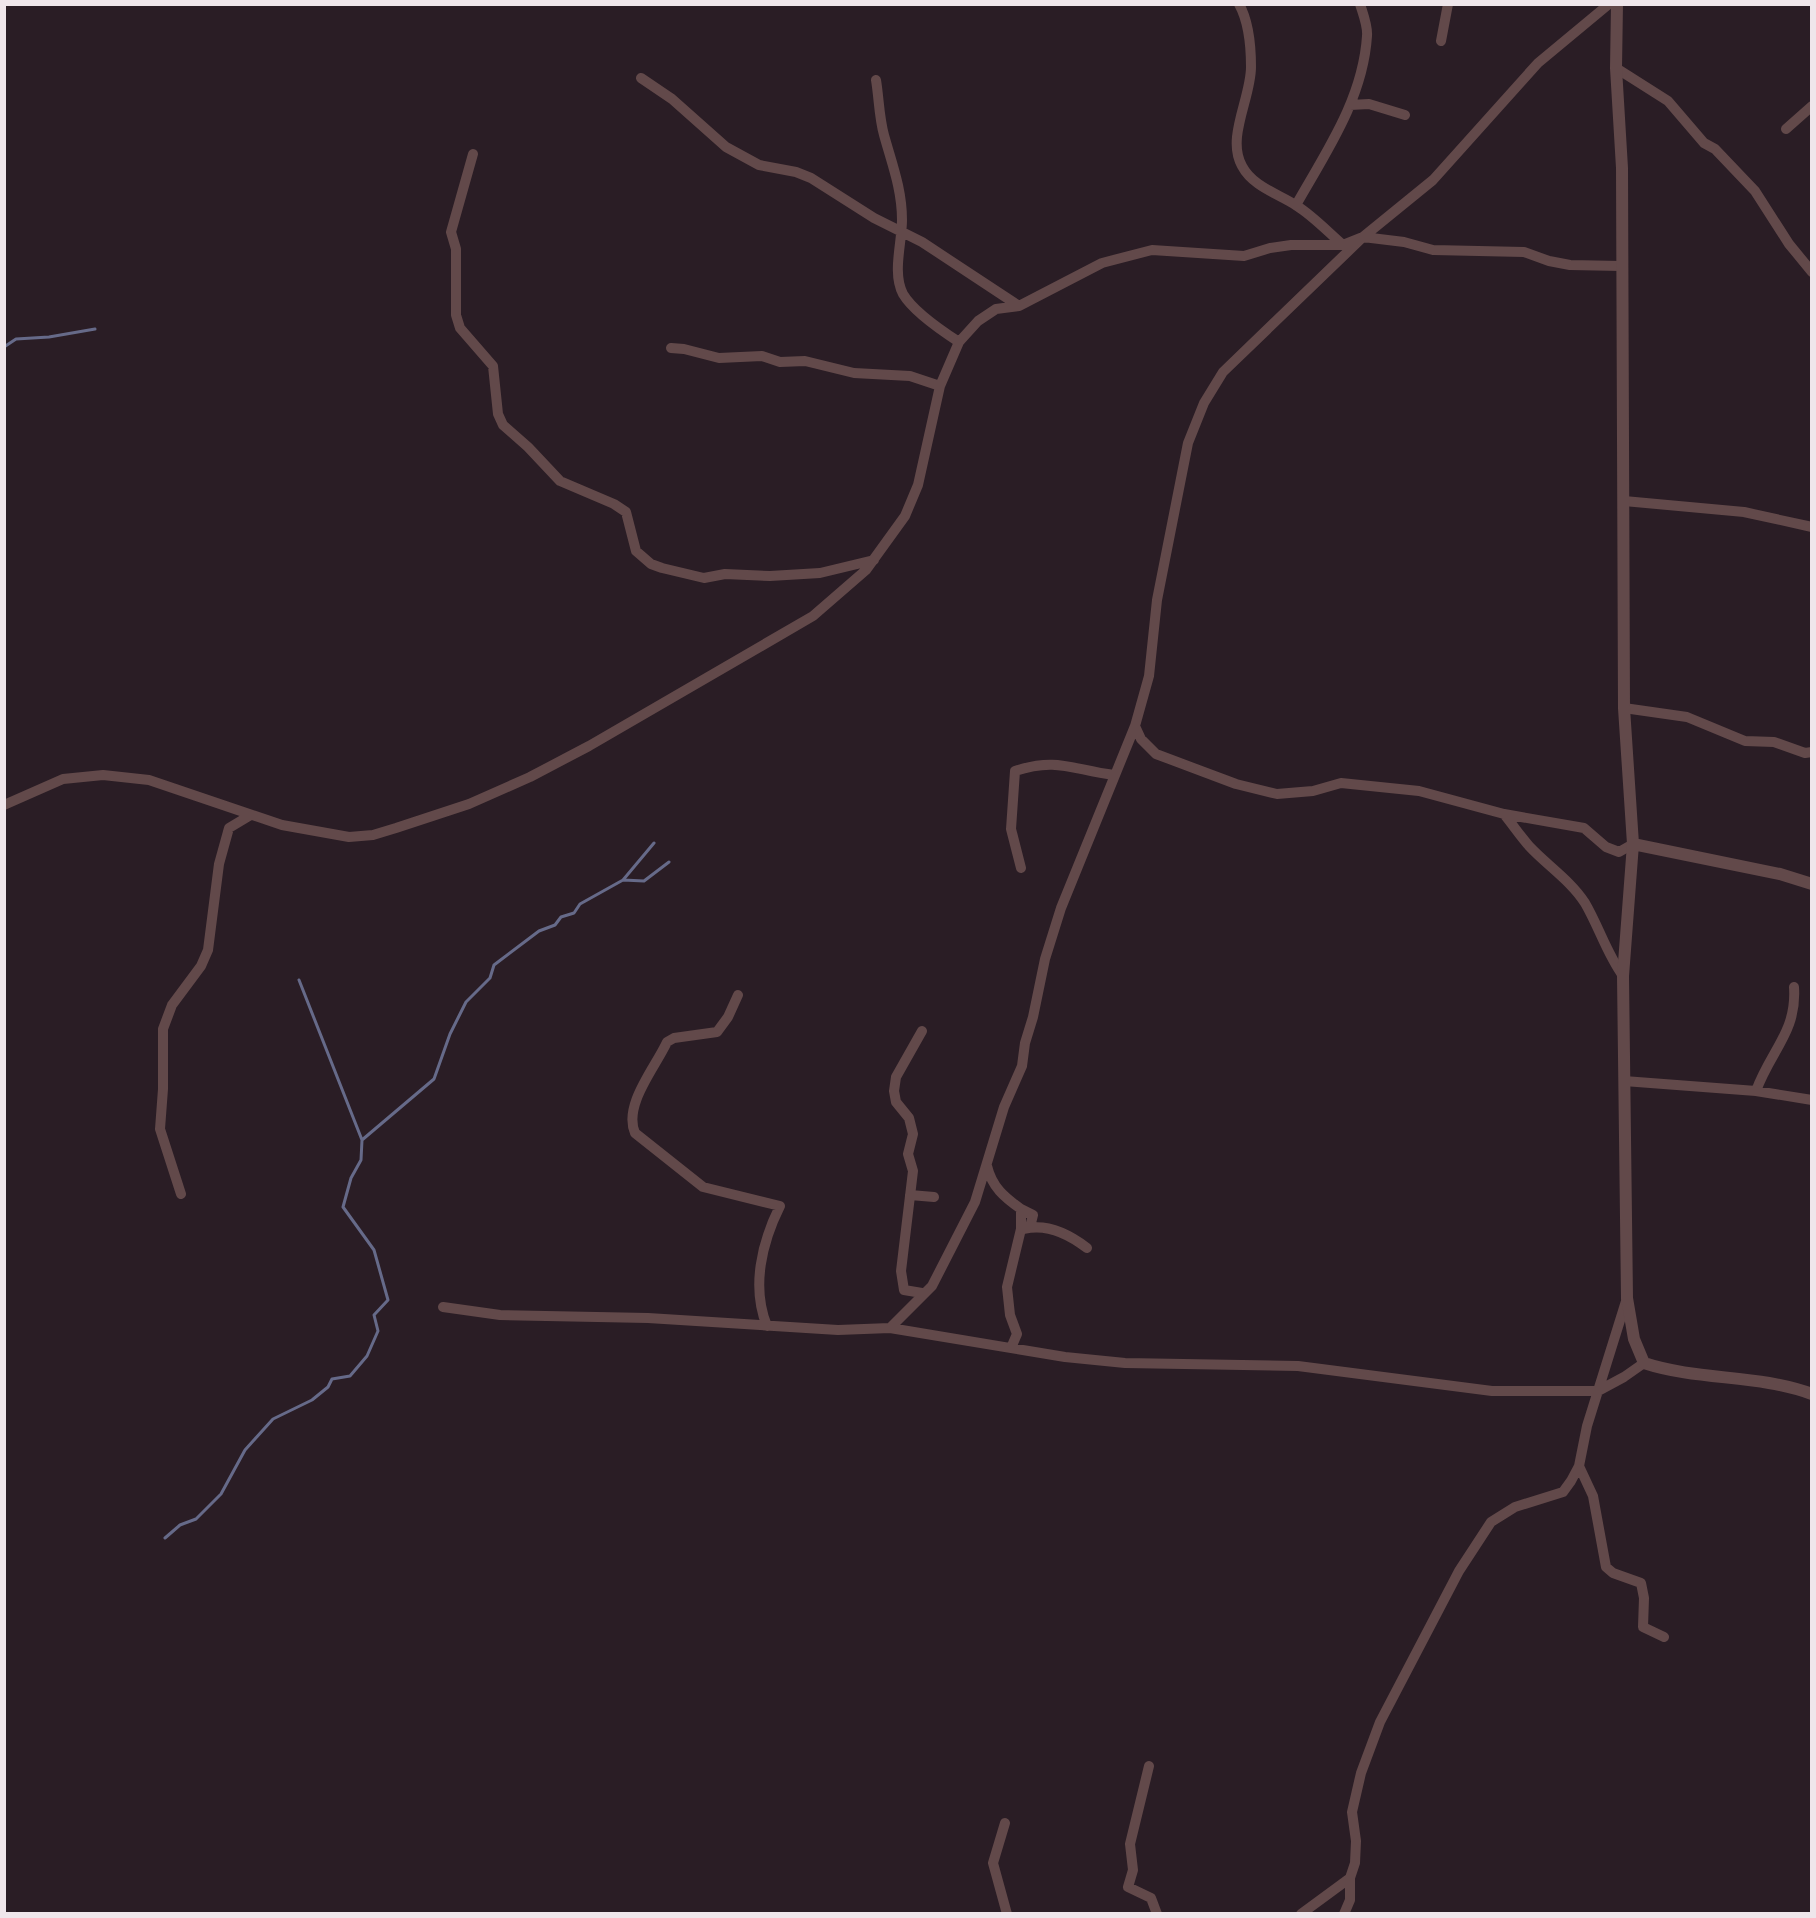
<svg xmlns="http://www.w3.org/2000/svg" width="1816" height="1918" font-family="Arial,sans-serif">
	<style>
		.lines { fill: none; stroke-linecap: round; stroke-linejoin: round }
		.stream { stroke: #666a89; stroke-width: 3 }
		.minor { stroke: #62494a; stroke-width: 10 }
		.tertiary { stroke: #62494a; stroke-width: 12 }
	</style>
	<rect width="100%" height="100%" fill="#2a1d25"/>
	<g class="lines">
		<path class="stream" d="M4,347L16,339L49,337L95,329
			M623,880L644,881L669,862
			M362,1140L434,1079L450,1034L466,1002L490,978L494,965L539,931L555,925L561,917L574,913L580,904L623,880L654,843
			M165,1538L180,1525L196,1519L221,1494L245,1450L273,1419L312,1400L328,1387L332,1379L350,1376L367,1356L378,1331L374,1315L388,1300L374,1250L343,1207L351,1178L361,1160L362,1140L299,980"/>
		<path class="minor" d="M1239,4C1249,22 1251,47 1251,67C1251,98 1226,138 1242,166C1253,187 1279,194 1297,206C1313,216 1328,232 1343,245
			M1609,4L1538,63L1433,180L1363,237L1223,372L1204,403L1188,443L1157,600L1149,676L1135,726L1141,739L1156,754L1236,784L1277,794L1313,791L1341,783L1419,791L1504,814L1584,828L1606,847L1619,852L1633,844
			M1441,41L1448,4
			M1616,68L1668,101L1704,143L1715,149L1755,191L1789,244L1812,272
			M641,78L672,99L726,147L759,165L796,172L811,178L874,218L922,242L1019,306
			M876,80C879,98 879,117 884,135C892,164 902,189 902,220C902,243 892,273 903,294C913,311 942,331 959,342
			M1350,105L1369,104L1405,115
			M1786,129L1812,106
			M473,154L451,232L456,249V315L460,328L493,366L498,414L503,425L528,447L560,481L614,504L626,512L636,551L651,564L662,568L704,578L725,574L770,576L820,573L874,560
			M1296,205C1326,152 1363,99 1367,36C1368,26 1363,14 1360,4
			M671,348L684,349L719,358L762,356L780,362L805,361L854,373L910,376L940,386
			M1624,501L1744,512L1812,527
			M1624,708L1687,717L1745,741L1774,742L1805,753L1812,752
			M4,805L63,779L103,775L149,780L282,825L349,837L373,835L396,828L469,804L530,777L589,746L813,616L866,570L905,516L918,485L940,386L959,342L978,321L996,309L1019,306L1102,263L1152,250L1244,256L1270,248L1291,245H1343L1363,237L1404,242L1433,250L1524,252L1549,261L1570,265L1621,266
			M1504,814C1513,825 1521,837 1530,847C1548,866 1571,881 1585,903C1599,927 1607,954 1623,976
			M1021,868L1011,829L1015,771C1057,757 1073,770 1114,775
			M738,995L728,1017L717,1032L674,1038L667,1042C655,1068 623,1105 635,1133L703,1187L780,1206C762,1242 751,1287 767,1326
			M922,1031L896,1077L894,1091L896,1102L909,1118L913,1134L908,1154L913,1171L901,1271L904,1290L922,1293
			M1624,1081L1756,1091L1812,1100
			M1756,1091C1771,1050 1797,1032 1794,987
			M987,1166C992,1187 1004,1197 1021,1209
			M181,1194L160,1129L163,1089V1029L172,1005L201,966L208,950L219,864L229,828L249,816
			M910,1195L934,1197
			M1024,1229C1047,1223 1070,1235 1087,1248
			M443,1307L500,1315L648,1318L838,1330L890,1328L1065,1357L1125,1363L1298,1366L1492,1391H1598L1624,1377L1644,1363
			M890,1328L932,1286L975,1202L1004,1107L1022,1066L1025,1043L1033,1017L1045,959L1061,908L1135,726
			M1011,1348L1017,1334L1010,1315L1007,1287L1021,1229V1209L1033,1215L1030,1227
			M1579,1466L1593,1496L1606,1567L1613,1573L1641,1583L1644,1598L1643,1627L1664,1637
			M1149,1766L1130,1844L1133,1870L1128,1887L1151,1898L1157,1914
			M1005,1823L993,1863L1007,1914
			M1301,1914L1350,1878L1355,1863L1356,1841L1352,1812L1361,1773L1380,1722L1459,1571L1491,1522L1515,1507L1563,1492L1571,1481L1579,1466L1587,1426L1627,1298
			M1344,1914L1350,1900V1878"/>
		<path class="tertiary" d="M1617,4L1616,68L1622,168L1624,708L1633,844L1623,976L1627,1298L1634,1339L1644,1363C1699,1381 1758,1374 1812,1394
			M1633,844L1780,874L1812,884"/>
	</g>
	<rect width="1816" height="1918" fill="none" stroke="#efe6eb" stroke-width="12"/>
</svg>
